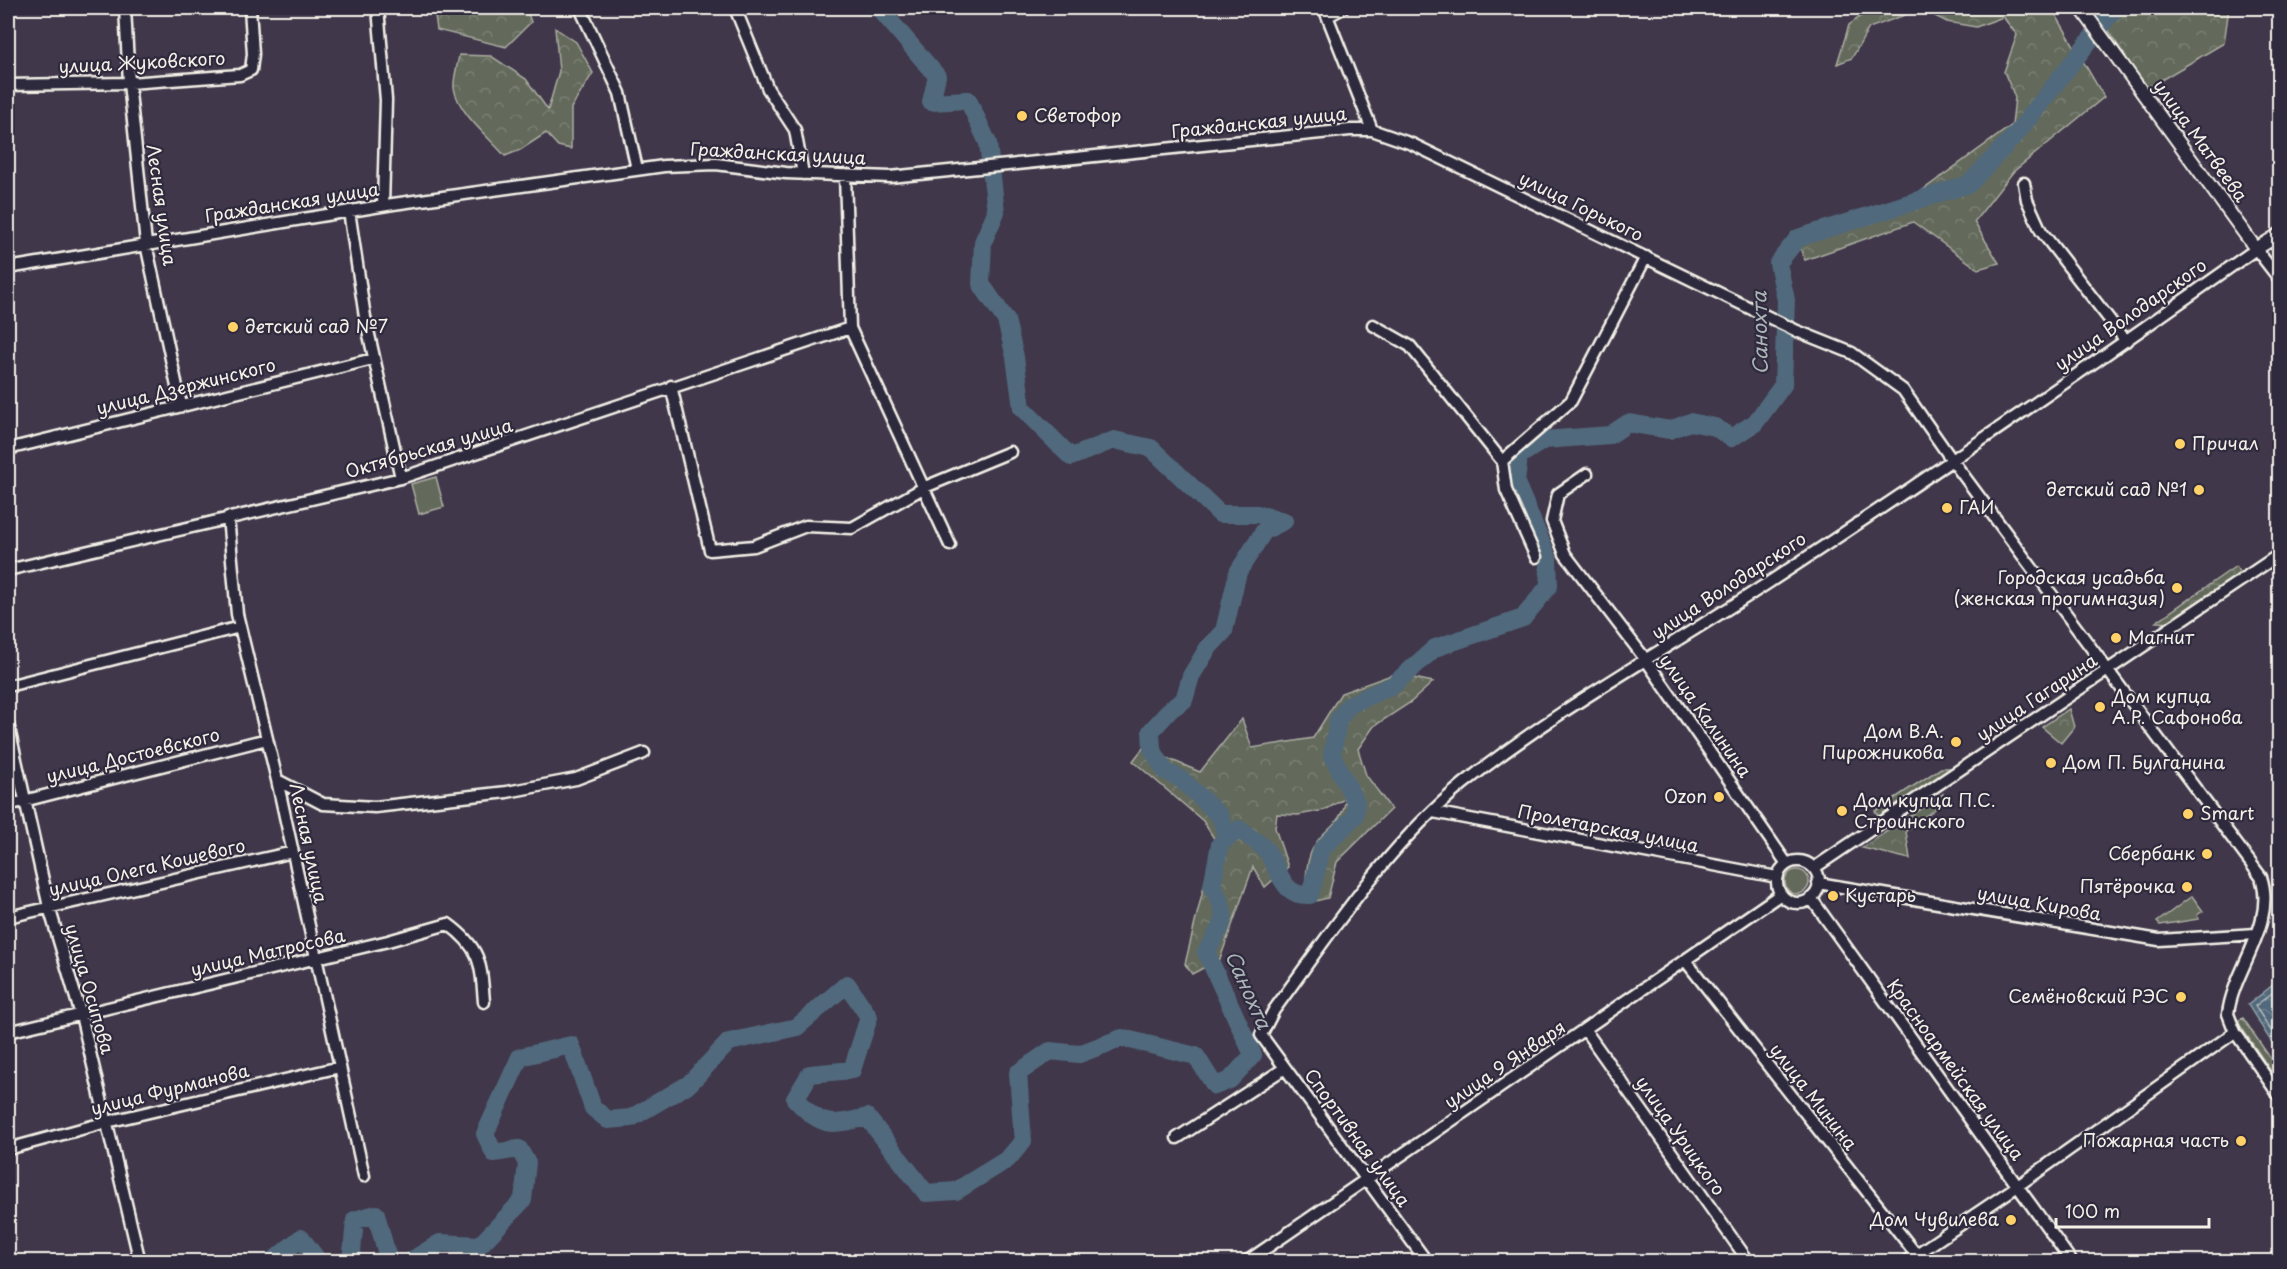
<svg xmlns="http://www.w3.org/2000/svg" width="2287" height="1269" font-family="'Playpen Sans',sans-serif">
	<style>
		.green { fill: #636a5c; stroke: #acaea2; stroke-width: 1.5 }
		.forest { fill: url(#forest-crowns); stroke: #acaea2; stroke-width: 1.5 }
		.water { fill: url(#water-waves); stroke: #929fa7; stroke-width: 1.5 }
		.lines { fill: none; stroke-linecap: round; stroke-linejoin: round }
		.shore { stroke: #b3bbbc; stroke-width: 1.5 }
		.river { stroke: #51697b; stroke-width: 18 }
		.minor-casing { stroke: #f4f1e8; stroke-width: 15 }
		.major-casing { stroke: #f4f1e8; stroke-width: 16 }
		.minor { stroke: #2f2a3d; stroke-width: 10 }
		.major { stroke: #2f2a3d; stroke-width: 12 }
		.poi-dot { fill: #ffd166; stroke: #2f2a3d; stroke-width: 2 }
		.labels { text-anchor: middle; stroke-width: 4.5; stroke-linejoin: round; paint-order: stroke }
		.street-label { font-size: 18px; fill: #f4f1e8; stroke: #2f2a3d }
		.poi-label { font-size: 18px; fill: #f4f1e8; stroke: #2f2a3d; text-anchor: start }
		.water-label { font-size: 20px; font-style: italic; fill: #abb4b7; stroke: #2f2a3d }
	</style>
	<defs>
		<pattern id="forest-crowns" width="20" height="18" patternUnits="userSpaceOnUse" patternTransform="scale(1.5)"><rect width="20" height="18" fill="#636a5c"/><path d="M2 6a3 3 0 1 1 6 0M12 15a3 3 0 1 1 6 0" fill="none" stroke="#7a8073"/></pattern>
		<pattern id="water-waves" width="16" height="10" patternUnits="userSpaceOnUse" patternTransform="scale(1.5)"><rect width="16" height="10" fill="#51697b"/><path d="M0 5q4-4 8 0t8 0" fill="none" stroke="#6b7f8e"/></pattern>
	</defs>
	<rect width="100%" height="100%" fill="#40374b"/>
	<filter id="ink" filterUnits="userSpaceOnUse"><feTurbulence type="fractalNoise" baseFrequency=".0167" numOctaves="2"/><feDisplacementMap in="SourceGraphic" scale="12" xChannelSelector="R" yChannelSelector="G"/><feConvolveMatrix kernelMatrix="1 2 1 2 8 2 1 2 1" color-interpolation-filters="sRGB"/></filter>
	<g filter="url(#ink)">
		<path class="green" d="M436,477L444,507L419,514L411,484Z
			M1785 882a12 12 0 1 1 24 0a12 12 0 1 1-24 0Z
			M2192,896L2203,911L2197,915L2199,919L2160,925L2157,922Z"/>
		<path class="forest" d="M434,8H526L531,22L506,47L437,30Z
			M1872,8H2052L2104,97L2013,172L1974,222L1999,263L1978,269L1913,222L1805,260L1794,233L1913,197L2012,125L2015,97L2004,72L2017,35L2003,17L1976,27L1947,22L1921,9L1869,28L1852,58L1837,64L1849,25Z
			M2094,8H2229L2224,43L2146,89Z
			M555,28L576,42L593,73L571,108V149L558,146L546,133L520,150L505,156C489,137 458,113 454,88C453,78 458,64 459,55L491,56L526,79L548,110L559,71Z
			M2236,566L2240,574L2171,623L2156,622Z
			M1394,674L1433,682L1411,702L1374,726L1358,749L1366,775L1391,809L1337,862L1328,898L1307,903C1305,887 1305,863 1313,848C1324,826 1341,828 1346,798L1325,810L1298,815L1277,814L1275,828L1288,867L1265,887L1253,867L1220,959L1192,974L1185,964L1215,840L1203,821L1133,761L1143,748L1200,772L1242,719L1252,748L1313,738L1341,693Z
			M2069,709L2074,727L2061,743L2042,727Z
			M1941,768H1954L1880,818L1875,811Z
			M1943,794V803L1906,831L1910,859L1862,848Z
			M2243,1018L2279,1071V1083L2237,1021Z"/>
		<path class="water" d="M2279,980V1054L2248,1005Z"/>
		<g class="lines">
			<path class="shore" d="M2280,987L2255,1006L2280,1044"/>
			<path class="river" d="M879,8L937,76L931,102L968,100L988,143L996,212L983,242L981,284L1006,320L1015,357L1022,408L1071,457L1114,440L1151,448L1220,514H1257L1284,521L1264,531L1238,572L1224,631L1208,648L1191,676L1184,700L1171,709L1151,731L1152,749L1165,771L1181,779L1220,816L1227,839
				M272,1262L301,1238L319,1262
				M351,1262L355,1220L376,1214L389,1262
				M409,1262L440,1243L480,1245L523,1200L527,1163L519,1149L494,1153L485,1134L520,1057L571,1045L593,1108L608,1120L631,1118L689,1084L729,1042L797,1027L847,984L869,1017L852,1070L810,1074L795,1099C823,1128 829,1126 867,1117L926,1193L956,1191L1008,1159L1023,1141L1018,1073L1050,1051L1079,1054L1122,1038L1196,1056L1215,1086L1230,1080L1253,1055L1206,952C1224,921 1231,919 1212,886L1220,844L1239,829C1247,836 1259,842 1266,850C1280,869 1281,897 1310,895L1322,849L1355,816L1356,803L1332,755L1338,720L1349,705L1393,685L1435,648L1523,618L1549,586L1548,558L1516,483L1519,456L1544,440L1610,435L1628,423L1670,430L1690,422L1715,427L1731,438L1755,423L1783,385L1786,300L1778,263L1798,238L1969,184L2017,133L2115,8"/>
			<g class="minor-casing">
				<path id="minor" d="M125,8L129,83L146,244L181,405
					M378,8L386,100L383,205
					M580,8L620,93L637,169
					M735,8L768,89L795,130L803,174
					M1324,8L1372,130
					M1328,16L1343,8
					M8,85L129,83L240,75L251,70L253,54L250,8
					M845,175L850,328L950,545
					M2024,183L2027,200L2041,231L2126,341
					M349,211L365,317L401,478
					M8,268L393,204L664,166L716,164L786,173L890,177L1350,130H1372L1412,144L1797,331L1852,353L1903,390L1952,460L2261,877C2277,924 2233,970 2228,1014L2235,1032L2280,1097
					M1373,325L1410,346L1502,461L1506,490L1536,557
					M671,386L710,550L754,546L806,526L852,528L925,487L1010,452
					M8,449L373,359
					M1502,461L1571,401L1646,257
					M1587,474L1558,494L1552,521L1565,554L1646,660L1787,864
					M228,517L237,614L277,780L364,1176
					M8,570L401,478L850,328
					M8,686L240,627
					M8,724L49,907L81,1015L140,1262
					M277,780L323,804L375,807L507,792L576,779L644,753
					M8,805L267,739
					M1433,812L1777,877
					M1777 882a21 21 0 1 1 42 0a21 21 0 1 1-42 0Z
					M1814,868L2280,554
					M1818,883L2159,940L2256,934
					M1811,898L2072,1262
					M8,917L293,852
					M1685,960L1916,1254
					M1585,1030L1749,1262
					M8,1032L388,941L448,924C481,948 481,964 484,1002
					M1177,1138L1285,1068
					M8,1149L107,1122L340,1067
					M1246,1262L1781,894
					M1427,1262L1261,1035L1274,1010C1332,931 1387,846 1463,784C1558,708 1667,649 1768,583C1933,475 2095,363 2256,249L2280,280
					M1905,1262L2019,1185L2235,1032"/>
			</g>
			<g class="major-casing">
				<path id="major" d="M2081,8L2256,249L2280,234"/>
			</g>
			<use href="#minor" class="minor"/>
			<use href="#major" class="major"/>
		</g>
	</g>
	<g class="poi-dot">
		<circle cx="1022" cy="116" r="6"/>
		<circle cx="233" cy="327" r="6"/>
		<circle cx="2180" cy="444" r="6"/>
		<circle cx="2199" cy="490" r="6"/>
		<circle cx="1947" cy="508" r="6"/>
		<circle cx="2177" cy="588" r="6"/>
		<circle cx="2116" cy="638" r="6"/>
		<circle cx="2100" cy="707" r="6"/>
		<circle cx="1956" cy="742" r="6"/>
		<circle cx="2051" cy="763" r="6"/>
		<circle cx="1719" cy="797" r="6"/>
		<circle cx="1842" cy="811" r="6"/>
		<circle cx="2188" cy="814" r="6"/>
		<circle cx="2207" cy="854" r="6"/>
		<circle cx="2187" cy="887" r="6"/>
		<circle cx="1833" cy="896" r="6"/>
		<circle cx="2181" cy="997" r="6"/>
		<circle cx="2241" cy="1141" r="6"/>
		<circle cx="2011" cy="1220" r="6"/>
	</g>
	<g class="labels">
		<g class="street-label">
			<text transform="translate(142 63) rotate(-3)" y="6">улица Жуковского</text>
			<text transform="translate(1259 123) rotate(-6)" y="6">Гражданская улица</text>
			<text transform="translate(2200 141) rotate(54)" y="6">улица Матвеева</text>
			<text transform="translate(778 154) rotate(3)" y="6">Гражданская улица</text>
			<text transform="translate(292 203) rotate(-9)" y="6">Гражданская улица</text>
			<text transform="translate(161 205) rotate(82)" y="6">Лесная улица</text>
			<text transform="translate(1581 207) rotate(26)" y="6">улица Горького</text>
			<text transform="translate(2131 315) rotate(-35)" y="6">улица Володарского</text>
			<text transform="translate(186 387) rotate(-14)" y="6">улица Дзержинского</text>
			<text transform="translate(429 449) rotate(-16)" y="6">Октябрьская улица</text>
			<text transform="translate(1729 586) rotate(-33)" y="6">улица Володарского</text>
			<text transform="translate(2037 698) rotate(-34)" y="6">улица Гагарина</text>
			<text transform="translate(1705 716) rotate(55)" y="6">улица Калинина</text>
			<text transform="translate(133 756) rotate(-14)" y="6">улица Достоевского</text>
			<text transform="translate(1608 829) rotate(11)" y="6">Пролетарская улица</text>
			<text transform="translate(308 843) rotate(78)" y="6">Лесная улица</text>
			<text transform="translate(147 868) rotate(-13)" y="6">улица Олега Кошевого</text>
			<text transform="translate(2039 904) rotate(10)" y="6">улица Кирова</text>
			<text transform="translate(268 953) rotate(-13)" y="6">улица Матросова</text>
			<text transform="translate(89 989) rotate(74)" y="6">улица Осипова</text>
			<text transform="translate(1505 1065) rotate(-34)" y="6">улица 9 Января</text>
			<text transform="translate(1955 1070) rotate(54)" y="6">Красноармейская улица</text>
			<text transform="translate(170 1090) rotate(-14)" y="6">улица Фурманова</text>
			<text transform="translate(1813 1097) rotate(52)" y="6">улица Минина</text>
			<text transform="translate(1680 1136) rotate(55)" y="6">улица Урицкого</text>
			<text transform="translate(1357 1138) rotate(54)" y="6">Спортивная улица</text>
		</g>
		<g class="poi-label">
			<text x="1034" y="122">Светофор</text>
			<text x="245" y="333">детский сад №7</text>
			<text x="2192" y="450">Причал</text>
			<text x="2187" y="496" text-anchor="end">детский сад №1</text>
			<text x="1959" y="514">ГАИ</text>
			<text x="2165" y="584" text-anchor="end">Городская усадьба<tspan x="2165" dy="21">(женская прогимназия)</tspan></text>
			<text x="2128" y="644">Магнит</text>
			<text x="2112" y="703">Дом купца<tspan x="2112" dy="21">А.Р. Сафонова</tspan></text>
			<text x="1944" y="738" text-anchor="end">Дом В.А.<tspan x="1944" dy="21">Пирожникова</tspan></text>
			<text x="2063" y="769">Дом П. Булганина</text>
			<text x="1707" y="803" text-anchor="end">Ozon</text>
			<text x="1854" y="807">Дом купца П.С.<tspan x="1854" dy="21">Строинского</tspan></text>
			<text x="2200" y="820">Smart</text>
			<text x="2195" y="860" text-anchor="end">Сбербанк</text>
			<text x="2175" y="893" text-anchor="end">Пятёрочка</text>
			<text x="1845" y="902">Кустарь</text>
			<text x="2169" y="1003" text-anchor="end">Семёновский РЭС</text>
			<text x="2229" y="1147" text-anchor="end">Пожарная часть</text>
			<text x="1999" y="1226" text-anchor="end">Дом Чувилева</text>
		</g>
		<g class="water-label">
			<text transform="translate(1760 333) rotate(-91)" y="7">Санохта</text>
			<text transform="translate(1248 990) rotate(66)" y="7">Санохта</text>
		</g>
	</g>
	<rect width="2287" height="1269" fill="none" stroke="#2f2a3d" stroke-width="30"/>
	<rect x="15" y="15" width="2257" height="1239" fill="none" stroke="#f4f1e8" stroke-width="2" filter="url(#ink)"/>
	<path d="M2056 1218v9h153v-9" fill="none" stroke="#f4f1e8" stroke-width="3"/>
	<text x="2065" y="1218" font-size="18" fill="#f4f1e8" stroke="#2f2a3d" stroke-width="4.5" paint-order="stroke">100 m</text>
</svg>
